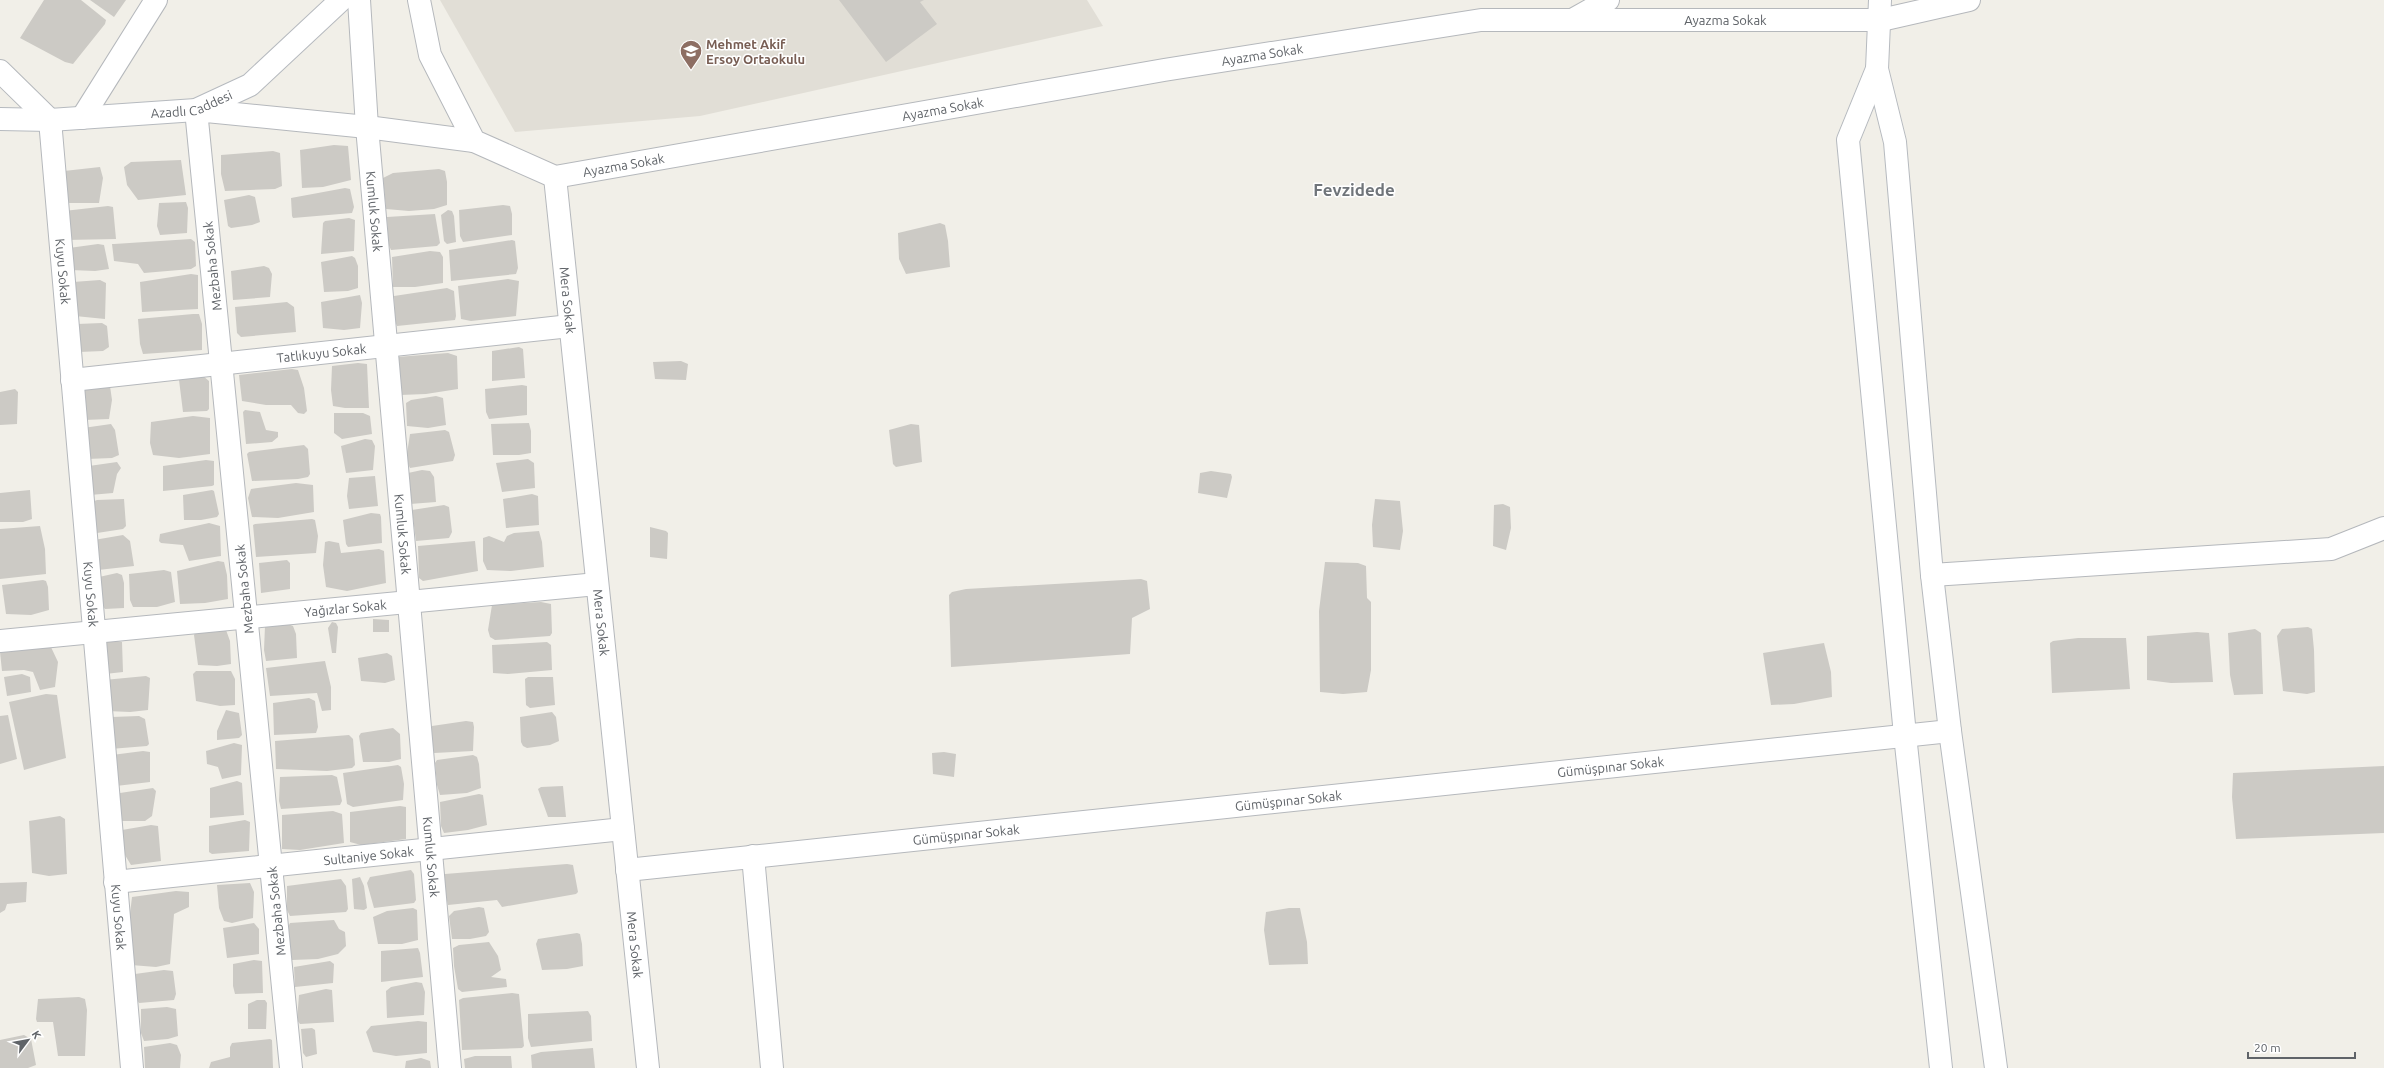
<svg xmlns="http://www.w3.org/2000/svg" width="2384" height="1068" font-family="Ubuntu,sans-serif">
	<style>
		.education { fill: #e1ded6 }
		.building { fill: #cccac5 }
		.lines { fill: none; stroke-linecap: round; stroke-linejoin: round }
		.street-casing { stroke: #b5b8bc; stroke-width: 24 }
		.secondary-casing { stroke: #b6babf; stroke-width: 24 }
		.street { stroke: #fff; stroke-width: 22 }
		.secondary { stroke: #fff; stroke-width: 22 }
		.labels { text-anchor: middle; stroke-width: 3; stroke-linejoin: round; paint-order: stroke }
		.street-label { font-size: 13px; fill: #5f6368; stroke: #fff }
		.education-label { font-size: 13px; font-weight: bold; fill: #785e54; stroke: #fff; text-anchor: start }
		.district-label { font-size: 17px; font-weight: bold; fill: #70757a; stroke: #fff }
	</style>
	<rect width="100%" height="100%" fill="#f1efe8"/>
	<path class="education" d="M440,0H1087L1103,26L700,116L515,132Z"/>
	<path class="building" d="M44,0H81L106,20L105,24L73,64L65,62L20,38Z
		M90,0H126L114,17Z
		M839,0H924L920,2L937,24L886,62Z
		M334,145L348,146L351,180L323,187L302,188L300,150Z
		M273,151L280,153L282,186L275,189L225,191L221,174V155Z
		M181,160L186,195L138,200L127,185L124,167L131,162Z
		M100,167L103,178L99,203H63L64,171Z
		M439,169L445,171L447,182V205L434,209L409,211L386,209L383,178L393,173Z
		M345,188L350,189L354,207L352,213L293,218L292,216L291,198Z
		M249,195L255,197L260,222L252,225L231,228L228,226L224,200Z
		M186,202L188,208L187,233L160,235L157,226L159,203Z
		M503,205L510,206L512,214V235L463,242L460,236L459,210Z
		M108,206L113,207L116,239L66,240L64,211Z
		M448,210L452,211L454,216L456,242L447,244L444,241L441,215Z
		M435,214L440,243L437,246L391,250L388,243L387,217Z
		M349,218L355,220L354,251L321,254L323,223L325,221Z
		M940,223L945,225L948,241L950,267L906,274L899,259L898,233Z
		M191,239L195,242L196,266L191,269L144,273L138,264L114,261L112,244H114Z
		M512,240L515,241L518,268L516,274L451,281L449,250Z
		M98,244L104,245L109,269L95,271L70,270L69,248Z
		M430,251L440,252L443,257V283L415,287H393L392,257Z
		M352,256L355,258L358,266V288L348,291L324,292L321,262Z
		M264,266L269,268L272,274L270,297L233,300L231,271Z
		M191,274L198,275V309L142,312L140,282Z
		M508,279L519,281L516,316L471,321L461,319L458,286Z
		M100,280L106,283L105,319L75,316L73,282Z
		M447,288L454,291L456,316L455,320L397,326L395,321L394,296Z
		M360,295L362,303L360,328L344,330L323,328L321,302Z
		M287,302L294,307L296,332L241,337L237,333L235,307Z
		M193,314H199L202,324V350L143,354L140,344L138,319Z
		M102,323L107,326L109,347L103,351L79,352L77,324Z
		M519,347L523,349L525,378L492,381V351Z
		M448,353L457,356L458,389L426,394L400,395L397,357Z
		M681,361L688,364L686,380L655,379L653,362Z
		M358,363L367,364L369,408H345L333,406L331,390L332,366Z
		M292,369L298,370L304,388L307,411L304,414L298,413L291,405H266L242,401L239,375Z
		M203,376L209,381V409L207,411L183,412L179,380Z
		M522,385L527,386V415L489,419L486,412L485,389Z
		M110,386L112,400L109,419L84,420L80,389Z
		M15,389L18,392L17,424L0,425V392Z
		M436,396L443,398L446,425L428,428L407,426L406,403L411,400Z
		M245,410L260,412L266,430L278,432V437L272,442L246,444L243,412Z
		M334,413H363L370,416L372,434L342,439L334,433Z
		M193,416L210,418V454L179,458L153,455L150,443L151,422Z
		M529,423L531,431V453L519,455H493L491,424Z
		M111,424L115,430L119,455L112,458L87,459L83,428Z
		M911,424L919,425L922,462L896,467L893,464L889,430Z
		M445,430L449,432L455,455L453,461L410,468L406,460L410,434Z
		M365,439L372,440L375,446L373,470L346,473L341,446Z
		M304,445L308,449L310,474L308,477L298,479L252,481L247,454L249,452Z
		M528,459L534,463L535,488L502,492L496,463Z
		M206,460L214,461V485L212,486L163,491V466Z
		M117,462L121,468L117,474L113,493L90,495L89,466Z
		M422,470L430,471L434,477L436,502L410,504L408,473Z
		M1211,471L1231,474L1232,477L1227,498L1198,493L1200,473Z
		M375,476L378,506L349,509L347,496L349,478Z
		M296,483L313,485L314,512L278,518L252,517L248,498L251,489Z
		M30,490L32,519L23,522H0V493Z
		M212,490L214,491L219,514L217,517L201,520H184L183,495Z
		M532,494L538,496L539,525L506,528L503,499Z
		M124,499L126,526L123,529L97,533L92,531L89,503L97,500Z
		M1375,499L1400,501L1403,531L1400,550L1373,547L1372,525Z
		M1503,504L1510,507L1511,528L1506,550L1493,546L1494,505Z
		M444,505L449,507L452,532L449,538L416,541L412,510Z
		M371,513L380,514L381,517L382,543L348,547L346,544L343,520Z
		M312,519L315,520L318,536L316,553L256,557L253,525L255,524Z
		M209,523L220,526L221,556L189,561L183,545L161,543L159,541L160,534Z
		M40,526L45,549L46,574L0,579V529Z
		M650,527L666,531L668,533L667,559L650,557Z
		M539,531L542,542L544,567L511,571L487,570L483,561V538L489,536L504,542L507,536L514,533Z
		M123,535L130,541L134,566L98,570L94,540Z
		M329,541L339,543L341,553L379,549L384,551L386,583L347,591L326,587L323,565L325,542Z
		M475,541L478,571L423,581L419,578L418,546Z
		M287,560L290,563V589L261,593L259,563Z
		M218,561L224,562L227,575L228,599L205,603L180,604L177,571Z
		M1325,562L1358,563L1366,566L1367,598L1371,602V670L1367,692L1343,694L1320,692L1319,611Z
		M164,570L171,572L175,602L157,607H133L130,600L129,574Z
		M117,573L122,575L124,583V608L105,609L102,605L99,577Z
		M1141,579L1147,581L1150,609L1132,618L1130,654L951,667L949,595L952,592L966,589Z
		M43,580L46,581L48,587L49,610L31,615L6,614L2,585Z
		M541,602L551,604L552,633L550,636L495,640L490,637L488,630L492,605Z
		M373,619L389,620V632H373Z
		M332,622L336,623L338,627L336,653H332L328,628Z
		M288,624L293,626L296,634L297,658L266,661L264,650L265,626Z
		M2308,627L2312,629L2314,650L2315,692L2307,694L2283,691L2277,636L2282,629Z
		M2255,629L2261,633L2263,694L2234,695L2230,675L2228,633Z
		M226,630L230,641L231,664L217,666L198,665L194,635L196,632Z
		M2197,632L2209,633L2213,682L2171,683L2147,680V636Z
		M2078,638H2126L2130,689L2052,693L2050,643L2053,641Z
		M112,640L122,642L123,672L105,674L103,642Z
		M547,642L551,645L552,670L508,674L493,673L492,645Z
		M1824,643L1831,672L1832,697L1794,704L1771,705L1763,653Z
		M50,645L58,662L55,687L40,690L33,672L24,670L2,671L0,652Z
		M387,653L392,656L395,680L385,683L361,681L358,658Z
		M325,661L331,687V710L322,711L317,693L270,696L266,668Z
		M196,671H231L235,679V705L220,706L196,701L193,674Z
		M22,674L30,677L31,692L7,696L4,677Z
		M146,676L150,678L148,710L130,712L107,711L104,680Z
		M528,677H553L555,705L530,708L526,705L525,679Z
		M46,694L57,695L66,758L24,770L9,702Z
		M309,698L315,701L318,727L316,733L274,735L273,703Z
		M226,710L239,713L242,735L239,738L217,740V731Z
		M552,712L556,717L559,741L550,745L527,748L523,746L521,742L520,717Z
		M8,715L17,759L0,764V716Z
		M139,716L145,719L149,744L147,746L110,749L112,717Z
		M466,721L473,722L474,727L473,751L434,753L431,731L432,726Z
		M393,728L400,734L401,759L389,762H363L359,736L361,733Z
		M349,735L353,739L355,765L352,768L327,771L276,769L275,741Z
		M234,743L242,745L241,775L222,779L218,767L207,764L206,751Z
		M143,751L150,752V782L116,786L112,755Z
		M944,752L956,754L954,777L933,774L932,753Z
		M473,755L477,757L479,764L481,788L467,793L440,795L437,785L435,763L437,760Z
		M398,765L401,767L404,784L403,800L353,807L347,804L343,773Z
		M2384,766V833L2236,839L2232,797L2233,773Z
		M332,775L337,777L342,801L340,805L281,809L279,801L280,777Z
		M237,781L242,783L244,815L210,818V788Z
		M563,786L566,817H548L538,789L541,787Z
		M153,788L156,791L152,816L145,821H120L117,796L120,793Z
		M479,794L483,795L487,825L468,830L444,833L441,826L440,802Z
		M400,806L406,807V839L361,845L350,842V812Z
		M333,811L342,814L344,843L300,850L282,849V815Z
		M60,816L65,819L67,874L49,876L32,873L29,821Z
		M245,820L250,822L249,851L212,854L209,852V826Z
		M151,825L158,826L161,861L131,865L122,850V830Z
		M567,864L573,865L578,892L576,894L502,907L497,900L448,905L442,880L445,874Z
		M411,870L414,874L416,900L414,903L374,908L367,883L370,877Z
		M360,877L364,886L367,908L364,910L354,909L352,879Z
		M341,879L346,886L348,909L346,912L290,916L287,910V886Z
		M27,882L26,902L7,904L5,910L0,913V883Z
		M250,883L254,892L253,918L232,923L224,921L219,908L217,885Z
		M176,891L189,892V907L174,914L170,964L156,967L131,965L129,922L132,897Z
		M479,907L484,908L489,932L486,936L470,939H452L449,916L454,911Z
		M413,908L417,910L418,940L402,944H378L373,917L387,911Z
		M1289,908H1300L1307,942L1308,964L1269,965L1264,930L1266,912Z
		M334,920L339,929L345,932L346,946L338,954L318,959L292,960L287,929L290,923Z
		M254,923L259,929V954L227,958L223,928Z
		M577,933L580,934L582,944L583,966L567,969L542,970L536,944L538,939Z
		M489,942L498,956L501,970L491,977L506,979L507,987L462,992L458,989L454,966L453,948L459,945Z
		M418,948L420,953L423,977L381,982V951Z
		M254,960L262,961L263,993L235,994L233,986V964Z
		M330,961L334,964L333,983L295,987L294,967Z
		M164,970L173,971L176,994L174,1000L139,1003L137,1000L135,974Z
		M416,982L422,983L425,992L424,1015L387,1018L386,991L391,987Z
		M326,989L332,990L334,1022L300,1024L297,1020L299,995Z
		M512,993L519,994L524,1046L522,1048L462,1050L459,1000L463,998Z
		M79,997L85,999L87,1010L85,1056H58L53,1022H37L36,1019L38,999Z
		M257,1000H265L267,1003L266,1029H248V1004Z
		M167,1007L176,1009L178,1036L168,1039L144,1041L141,1033V1009Z
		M588,1011L591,1016L592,1041L531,1047L528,1038V1014Z
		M418,1021L427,1022V1053L396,1056L373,1052L366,1032L371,1026Z
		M312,1028L315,1030L317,1054L306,1057L303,1053L301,1029Z
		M24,1035L31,1039L36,1065L28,1068H0V1040Z
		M270,1039L272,1040L273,1068H209L211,1062L230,1057V1047L232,1043Z
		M170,1043L177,1045L181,1055L180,1068H145L144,1047Z
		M593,1048L595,1068H532L531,1055L541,1052Z
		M475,1056H511L512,1068H465L464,1059Z
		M421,1058L430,1061L431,1068H405L406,1061Z"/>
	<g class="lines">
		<g class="street-casing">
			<g id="street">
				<path id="s1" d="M359,0L367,127L450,1068"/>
				<path id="s2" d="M419,0L430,55L474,141L555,177L1164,70L1481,20H1881L1969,0"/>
				<path d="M1574,19L1608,0"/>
				<path id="s3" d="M0,71L50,120L132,1068"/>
				<path d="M82,118L156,0"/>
				<path id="s4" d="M555,177L648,1068"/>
				<path id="s5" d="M72,380L570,326"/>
				<path d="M1932,575L2331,549L2384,528"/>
				<path id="s6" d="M0,641L597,584"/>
				<path d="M753,856L772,1068"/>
				<path id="s7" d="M627,870L1950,731"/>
				<path id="s8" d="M115,882L623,829"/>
				<path d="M291,1068L196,110L367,127L474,141"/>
			</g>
		</g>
		<g class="secondary-casing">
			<g id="secondary">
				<path d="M1880,0L1877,69L1895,142L1932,575L1950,731L1996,1068"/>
				<path d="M1877,69L1848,140L1905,735L1941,1068"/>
				<path id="s9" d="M0,119L50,120L196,110L250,85L341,0"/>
			</g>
		</g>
		<use href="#street" class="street"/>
		<use href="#secondary" class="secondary"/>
	</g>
	<defs>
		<g id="school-pin" transform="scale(1.15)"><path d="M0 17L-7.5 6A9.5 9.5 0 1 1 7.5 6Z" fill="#8d6e63" stroke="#fff"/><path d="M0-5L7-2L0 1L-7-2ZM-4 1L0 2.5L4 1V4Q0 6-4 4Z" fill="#fff"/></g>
	</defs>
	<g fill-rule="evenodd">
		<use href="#school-pin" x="691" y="51"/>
	</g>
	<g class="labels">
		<g class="street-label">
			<text dy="5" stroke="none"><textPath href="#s2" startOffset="1425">Ayazma Sokak</textPath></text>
			<text dy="5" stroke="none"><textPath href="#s2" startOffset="959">Ayazma Sokak</textPath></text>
			<text dy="5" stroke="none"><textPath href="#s9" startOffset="193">Azadlı Caddesi</textPath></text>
			<text dy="5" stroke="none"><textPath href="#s2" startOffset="635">Ayazma Sokak</textPath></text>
			<text dy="5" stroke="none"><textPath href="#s2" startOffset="311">Ayazma Sokak</textPath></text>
			<text dy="5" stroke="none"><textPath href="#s1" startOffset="212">Kumluk Sokak</textPath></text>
			<text transform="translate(212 266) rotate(-96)" y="5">Mezbaha Sokak</text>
			<text dy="5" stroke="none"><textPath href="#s3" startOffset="222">Kuyu Sokak</textPath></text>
			<text dy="5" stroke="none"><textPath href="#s4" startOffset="124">Mera Sokak</textPath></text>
			<text dy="5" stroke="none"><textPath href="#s5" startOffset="251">Tatlıkuyu Sokak</textPath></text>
			<text dy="5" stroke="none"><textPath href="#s1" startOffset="536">Kumluk Sokak</textPath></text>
			<text transform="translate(244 589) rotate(-96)" y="5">Mezbaha Sokak</text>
			<text dy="5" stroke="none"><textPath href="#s3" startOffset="546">Kuyu Sokak</textPath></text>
			<text dy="5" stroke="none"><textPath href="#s6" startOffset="347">Yağızlar Sokak</textPath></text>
			<text dy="5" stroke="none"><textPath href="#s4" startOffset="448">Mera Sokak</textPath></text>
			<text dy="5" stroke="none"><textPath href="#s7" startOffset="989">Gümüşpınar Sokak</textPath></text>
			<text dy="5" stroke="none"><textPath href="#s7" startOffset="665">Gümüşpınar Sokak</textPath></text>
			<text dy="5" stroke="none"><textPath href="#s7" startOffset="341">Gümüşpınar Sokak</textPath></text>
			<text dy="5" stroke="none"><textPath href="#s8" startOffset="255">Sultaniye Sokak</textPath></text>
			<text dy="5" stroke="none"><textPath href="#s1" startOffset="860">Kumluk Sokak</textPath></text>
			<text transform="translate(276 911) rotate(-96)" y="5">Mezbaha Sokak</text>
			<text dy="5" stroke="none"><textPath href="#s3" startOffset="870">Kuyu Sokak</textPath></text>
			<text dy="5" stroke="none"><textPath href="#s4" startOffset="772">Mera Sokak</textPath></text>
		</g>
		<g class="education-label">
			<text x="706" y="49">Mehmet Akif<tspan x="706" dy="15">Ersoy Ortaokulu</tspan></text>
		</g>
		<g class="district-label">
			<text x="1354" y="196">Fevzidede</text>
		</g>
	</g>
	<g transform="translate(28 1040) rotate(58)" stroke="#ffffff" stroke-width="3" paint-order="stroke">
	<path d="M0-3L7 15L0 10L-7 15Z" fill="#5f6368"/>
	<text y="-6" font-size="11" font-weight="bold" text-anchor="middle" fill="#5f6368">K</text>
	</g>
	<path d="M2248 1052v6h107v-6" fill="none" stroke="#5f6368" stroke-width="2"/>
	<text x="2254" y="1052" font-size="12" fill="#5f6368" stroke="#ffffff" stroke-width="3" paint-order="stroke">20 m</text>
</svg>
